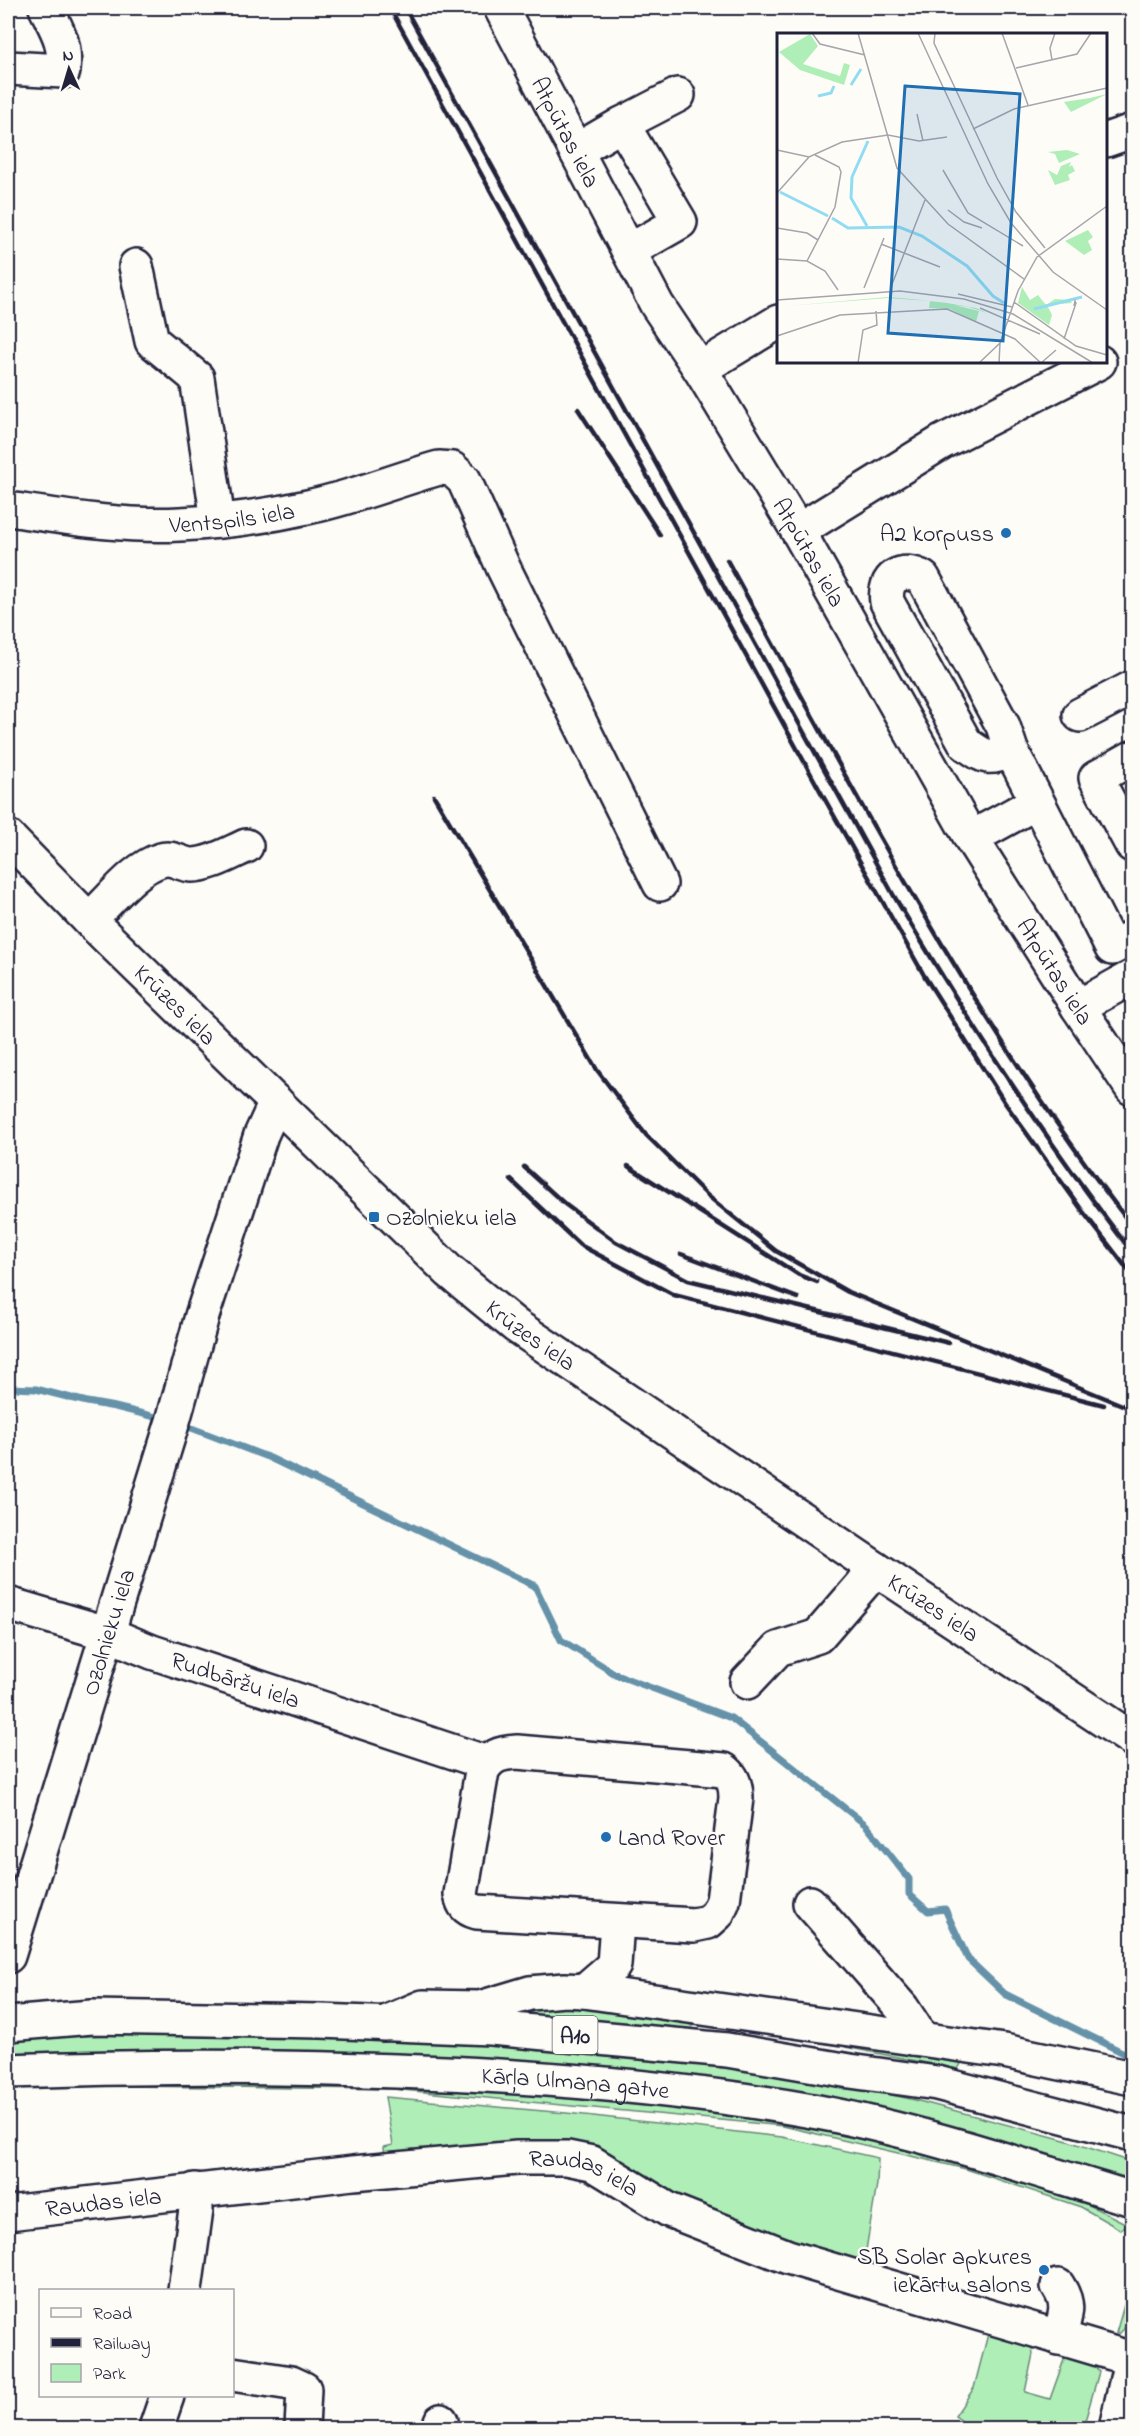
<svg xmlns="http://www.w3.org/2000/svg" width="1140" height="2436" font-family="'Indie Flower',sans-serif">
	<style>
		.green { fill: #afefb7; stroke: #688879; stroke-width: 1.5 }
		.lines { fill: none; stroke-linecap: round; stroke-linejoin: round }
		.stream { stroke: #6592a9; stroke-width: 7 }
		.minor-casing { stroke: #22223b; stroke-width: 38 }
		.highway-casing { stroke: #22223b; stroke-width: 38 }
		.minor { stroke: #fdfcf7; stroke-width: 33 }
		.highway { stroke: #fdfcf7; stroke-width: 33 }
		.rail { stroke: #22223b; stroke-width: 4.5 }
		.poi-dot { fill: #1f6fb2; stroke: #fdfcf7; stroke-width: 2 }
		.labels { text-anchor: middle; stroke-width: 4.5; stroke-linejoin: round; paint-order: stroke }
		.shield { fill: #fdfcf7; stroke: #646373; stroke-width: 1.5 }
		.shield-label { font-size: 22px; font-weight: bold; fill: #22223b }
		.street-label { font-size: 24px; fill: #22223b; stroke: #fdfcf7 }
		.poi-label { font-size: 24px; fill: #22223b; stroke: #fdfcf7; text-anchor: end }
		.inset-river { fill: none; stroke: #91dcf2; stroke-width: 3 }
		.inset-road { fill: none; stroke: #a5a5ac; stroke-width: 1.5 }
		.view { fill: #1f6fb2; fill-opacity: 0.15; stroke: #1f6fb2; stroke-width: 3 }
		.inset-edge { fill: none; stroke: #22223b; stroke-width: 3 }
	</style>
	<rect width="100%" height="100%" fill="#fdfcf7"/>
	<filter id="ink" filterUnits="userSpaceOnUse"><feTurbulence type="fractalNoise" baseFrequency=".0167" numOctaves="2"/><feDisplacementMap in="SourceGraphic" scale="12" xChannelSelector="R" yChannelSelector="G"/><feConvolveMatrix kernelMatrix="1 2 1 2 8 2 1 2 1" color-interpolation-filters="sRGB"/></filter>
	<g filter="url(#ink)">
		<path class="green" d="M527,2002L651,2008L693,2026L691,2030L503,2013Z
			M224,2032L452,2040L717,2062L814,2078L915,2100L1068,2141L1132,2162V2179L882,2109L562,2064L485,2058L394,2055H8V2038Z
			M845,2047H884L956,2059L962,2062L958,2069Z
			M211,2079L565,2094L719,2110L848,2132L1015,2178L1085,2203L1127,2224L1121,2230L1081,2207L966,2169L783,2126L392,2089L118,2086L8,2087Z
			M385,2097L566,2113L782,2137L878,2158L877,2184L863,2268L730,2224L595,2152L385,2159L384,2147L393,2145Z
			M1132,2277C1133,2295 1134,2322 1119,2334L1116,2333Z
			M988,2334L1032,2347L1033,2354L1025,2392L1050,2399L1065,2357L1093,2365L1099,2372L1083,2428H972L955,2416L974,2388Z"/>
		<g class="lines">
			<path class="stream" d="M8,1392L10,1388L36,1389L87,1402L115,1407L164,1419
				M181,1424L270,1458L535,1586L561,1640L617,1675L731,1718L866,1825L909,1879V1894L928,1911L945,1909L968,1959L1005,1994L1126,2054"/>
			<g class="minor-casing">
				<g id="minor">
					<path id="s1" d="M501,8L657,305L700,369L798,531L971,838L1078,1007L1132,1088"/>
					<path d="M8,68L63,71C66,43 58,32 46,8"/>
					<path d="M622,124L678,95"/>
					<path d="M1106,140L1132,131"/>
					<path d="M576,151L622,124L680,222L629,251"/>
					<path d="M136,266L152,341L197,378L218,521"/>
					<path d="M700,369L778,322"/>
					<path id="s2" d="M8,509C64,517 123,527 180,524C224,522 269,516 312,506C355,497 396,480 439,468L452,469L464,480L504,569L660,884"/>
					<path d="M798,531L942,442L1099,362"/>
					<path d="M1080,715L1132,688"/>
					<path d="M1011,750C988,761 985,757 966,744L887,602C883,577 902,566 923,578L1003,726L1011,750L1112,948L1132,937"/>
					<path d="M1132,758L1096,778L1132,845"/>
					<path id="s3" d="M8,837L89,920L449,1271L516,1326L876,1569L1132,1739"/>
					<path d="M971,838L1037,802"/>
					<path d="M89,920C109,902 135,867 161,860C173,856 181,865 192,865C210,865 230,853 246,846"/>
					<path d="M1078,1007L1132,977"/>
					<path id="s4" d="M8,1604L106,1633L152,1652L487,1763"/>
					<path d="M747,1682L778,1649L818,1636L876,1569"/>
					<path d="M517,1752L724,1770C734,1777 736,1787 736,1798L723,1901L717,1914L708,1922L694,1925L477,1912C466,1909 463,1905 461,1894L482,1771C490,1756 500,1753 517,1752Z"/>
					<path d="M810,1903L902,2008L915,2028L913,2038"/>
					<path id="s5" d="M8,1956L173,1421L202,1316L261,1135L276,1102"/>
					<path d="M584,1991L614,1965L617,1922"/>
					<path d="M383,2024L423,2007L480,2008L530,1993L565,1990L584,1991L1004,2051L1132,2078"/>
					<path id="s6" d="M8,2213L353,2173L517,2158H567L592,2163L669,2210L788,2257L1132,2359"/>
					<path d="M1058,2286C1071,2306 1065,2316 1059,2338"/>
					<path d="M185,2290L196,2209L195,2190"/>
					<path d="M232,2374L291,2383L304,2389L302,2428"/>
					<path d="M156,2428L167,2396"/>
					<path d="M439,2428L441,2421"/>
					<path d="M1116,2428L1132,2356"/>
				</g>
			</g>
			<g class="highway-casing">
				<g id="highway">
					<path d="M8,2024L92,2017L321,2021L491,2028L727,2050L850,2071L937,2083L1132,2134"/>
					<path id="s7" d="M8,2071C138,2066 267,2066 397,2071C538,2076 679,2087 818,2112C925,2132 1029,2168 1132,2199"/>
				</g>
			</g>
			<use href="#minor" class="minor"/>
			<use href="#highway" class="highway"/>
			<path class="rail" d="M390,8L823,796L925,977L1005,1103L1084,1213L1132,1275
				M405,8L894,896C967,1019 1044,1139 1132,1252
				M578,409L660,535
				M727,560C852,787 972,1020 1132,1226
				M434,796L597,1070L646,1135L708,1196L776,1251L848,1292L1132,1409
				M628,1166L799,1275L817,1282
				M524,1167L566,1205L616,1242L688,1280L949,1343
				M511,1180L580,1245L674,1295L1104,1405
				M681,1254L798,1298"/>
		</g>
	</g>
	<g class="poi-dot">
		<circle cx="1006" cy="533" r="6"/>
		<rect x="368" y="1211" width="12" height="12" rx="3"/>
		<circle cx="606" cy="1837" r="6"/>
		<circle cx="1044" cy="2270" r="6"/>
	</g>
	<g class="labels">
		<rect class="shield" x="552.5" y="2016" width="45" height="38" rx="4.5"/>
		<g class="shield-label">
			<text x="575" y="2043">A10</text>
		</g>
		<g class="street-label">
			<text dy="8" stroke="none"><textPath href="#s1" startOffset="140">Atpūtas iela</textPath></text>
			<text dy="8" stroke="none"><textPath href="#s2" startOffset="225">Ventspils iela</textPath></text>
			<text dy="8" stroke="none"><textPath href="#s1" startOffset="626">Atpūtas iela</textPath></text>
			<text dy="8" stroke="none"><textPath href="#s1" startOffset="1112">Atpūtas iela</textPath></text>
			<text dy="8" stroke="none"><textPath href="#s3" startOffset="237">Krūzes iela</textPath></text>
			<text dy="8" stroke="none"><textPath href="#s3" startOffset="723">Krūzes iela</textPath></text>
			<text dy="8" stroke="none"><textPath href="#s3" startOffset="1209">Krūzes iela</textPath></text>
			<text dy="8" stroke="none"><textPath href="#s5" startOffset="339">Ozolnieku iela</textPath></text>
			<text dy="8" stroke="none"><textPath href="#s4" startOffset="240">Rudbāržu iela</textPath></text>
			<text dy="8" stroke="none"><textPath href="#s7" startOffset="568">Kārļa Ulmaņa gatve</textPath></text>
			<text dy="8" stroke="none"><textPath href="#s6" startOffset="582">Raudas iela</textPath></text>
			<text dy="8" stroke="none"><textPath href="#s6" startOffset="96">Raudas iela</textPath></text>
		</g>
		<g class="poi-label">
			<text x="994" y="541">A2 korpuss</text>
			<text x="386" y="1225" text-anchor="start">Ozolnieku iela</text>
			<text x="618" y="1845" text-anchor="start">Land Rover</text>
			<text x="1032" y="2264">SB Solar apkures<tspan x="1032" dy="28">iekārtu salons</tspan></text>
		</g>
	</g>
	<g transform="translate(777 33)">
		<rect width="330" height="330" fill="#fdfcf7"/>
		<path d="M33,1L41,13L26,31L63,43L67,30L73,32L67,52L23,37L2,19ZM330,61L294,79L287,69L313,65ZM290,117L303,121L282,130L278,121L271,119ZM294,129L292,134L295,132L298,138L291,142L293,147L278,152L271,137L280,142L284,133ZM311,197L316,204L311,208L315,217L307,222L288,208ZM245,254L253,267L261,262L269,272L278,266L293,267L295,270L270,272L275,282L272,292L241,270ZM111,264L135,266L170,270L199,275L210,280L192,274L177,272L202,278L199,289L173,276L152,275L153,268L111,265L10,273Z" fill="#afefb7"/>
		<path class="inset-river" d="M74,52L84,36M41,63L54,60L57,53M3,159L51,183M55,185L71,195L122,194L145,203L190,233L216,263L227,270M90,193L74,165L75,144L91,108M257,276L305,264"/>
		<path class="inset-road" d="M35,0L43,11L88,22M81,0L120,135L171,191L247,246M141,0L211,151L234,190L276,239L330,277M158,0L157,10L220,145L239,179L268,215M225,0L251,72M275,27L273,15L278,0M239,35L300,21L314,0M140,81L146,108M196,96L237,76L330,55M0,117L32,124L65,109L111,102L142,108L170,104M166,137L191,180L246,213M0,160L32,124M171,177L187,189L205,195M0,195L30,200L41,207M104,211L163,234M0,226L30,228L48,238L61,257M30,228L58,174L64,139L62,134L38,122M114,254L148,167M87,255L107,205M181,261L235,274M0,267L123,258L187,266L236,281L316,330M237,269L299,313L330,322M203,275L263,301M0,303L63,282L170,276L238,306L264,330M287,306L299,270L298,268L297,273M81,330L86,297L100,292L99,278M202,330L223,310L241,258L260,224L330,173M222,330L223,310M264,330L279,317"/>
		<path class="view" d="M128,53L243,61L226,308L111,300Z"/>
		<rect width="330" height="330" class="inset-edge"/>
	</g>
	<rect width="1140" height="2436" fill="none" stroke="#fdfcf7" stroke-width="30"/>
	<rect x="15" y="15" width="1110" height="2406" fill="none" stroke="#22223b" stroke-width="2" filter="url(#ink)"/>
	<rect x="39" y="2289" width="195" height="108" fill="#fdfcf7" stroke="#a5a5ac" stroke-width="1.5"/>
	<rect x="51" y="2308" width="30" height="9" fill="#fdfcf7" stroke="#a5a5ac" stroke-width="1.5"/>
	<text x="93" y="2319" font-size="18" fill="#22223b">Road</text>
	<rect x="51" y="2338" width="30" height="9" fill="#22223b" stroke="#a5a5ac" stroke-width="1.5"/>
	<text x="93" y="2349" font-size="18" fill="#22223b">Railway</text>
	<rect x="51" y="2364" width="30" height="18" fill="#afefb7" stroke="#a5a5ac" stroke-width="1.5"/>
	<text x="93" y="2379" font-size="18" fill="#22223b">Park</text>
	<g transform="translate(69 69) rotate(356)" stroke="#fdfcf7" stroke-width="4.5" paint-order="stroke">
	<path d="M0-4.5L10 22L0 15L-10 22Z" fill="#22223b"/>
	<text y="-9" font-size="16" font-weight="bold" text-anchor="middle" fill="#22223b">N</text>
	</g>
</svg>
